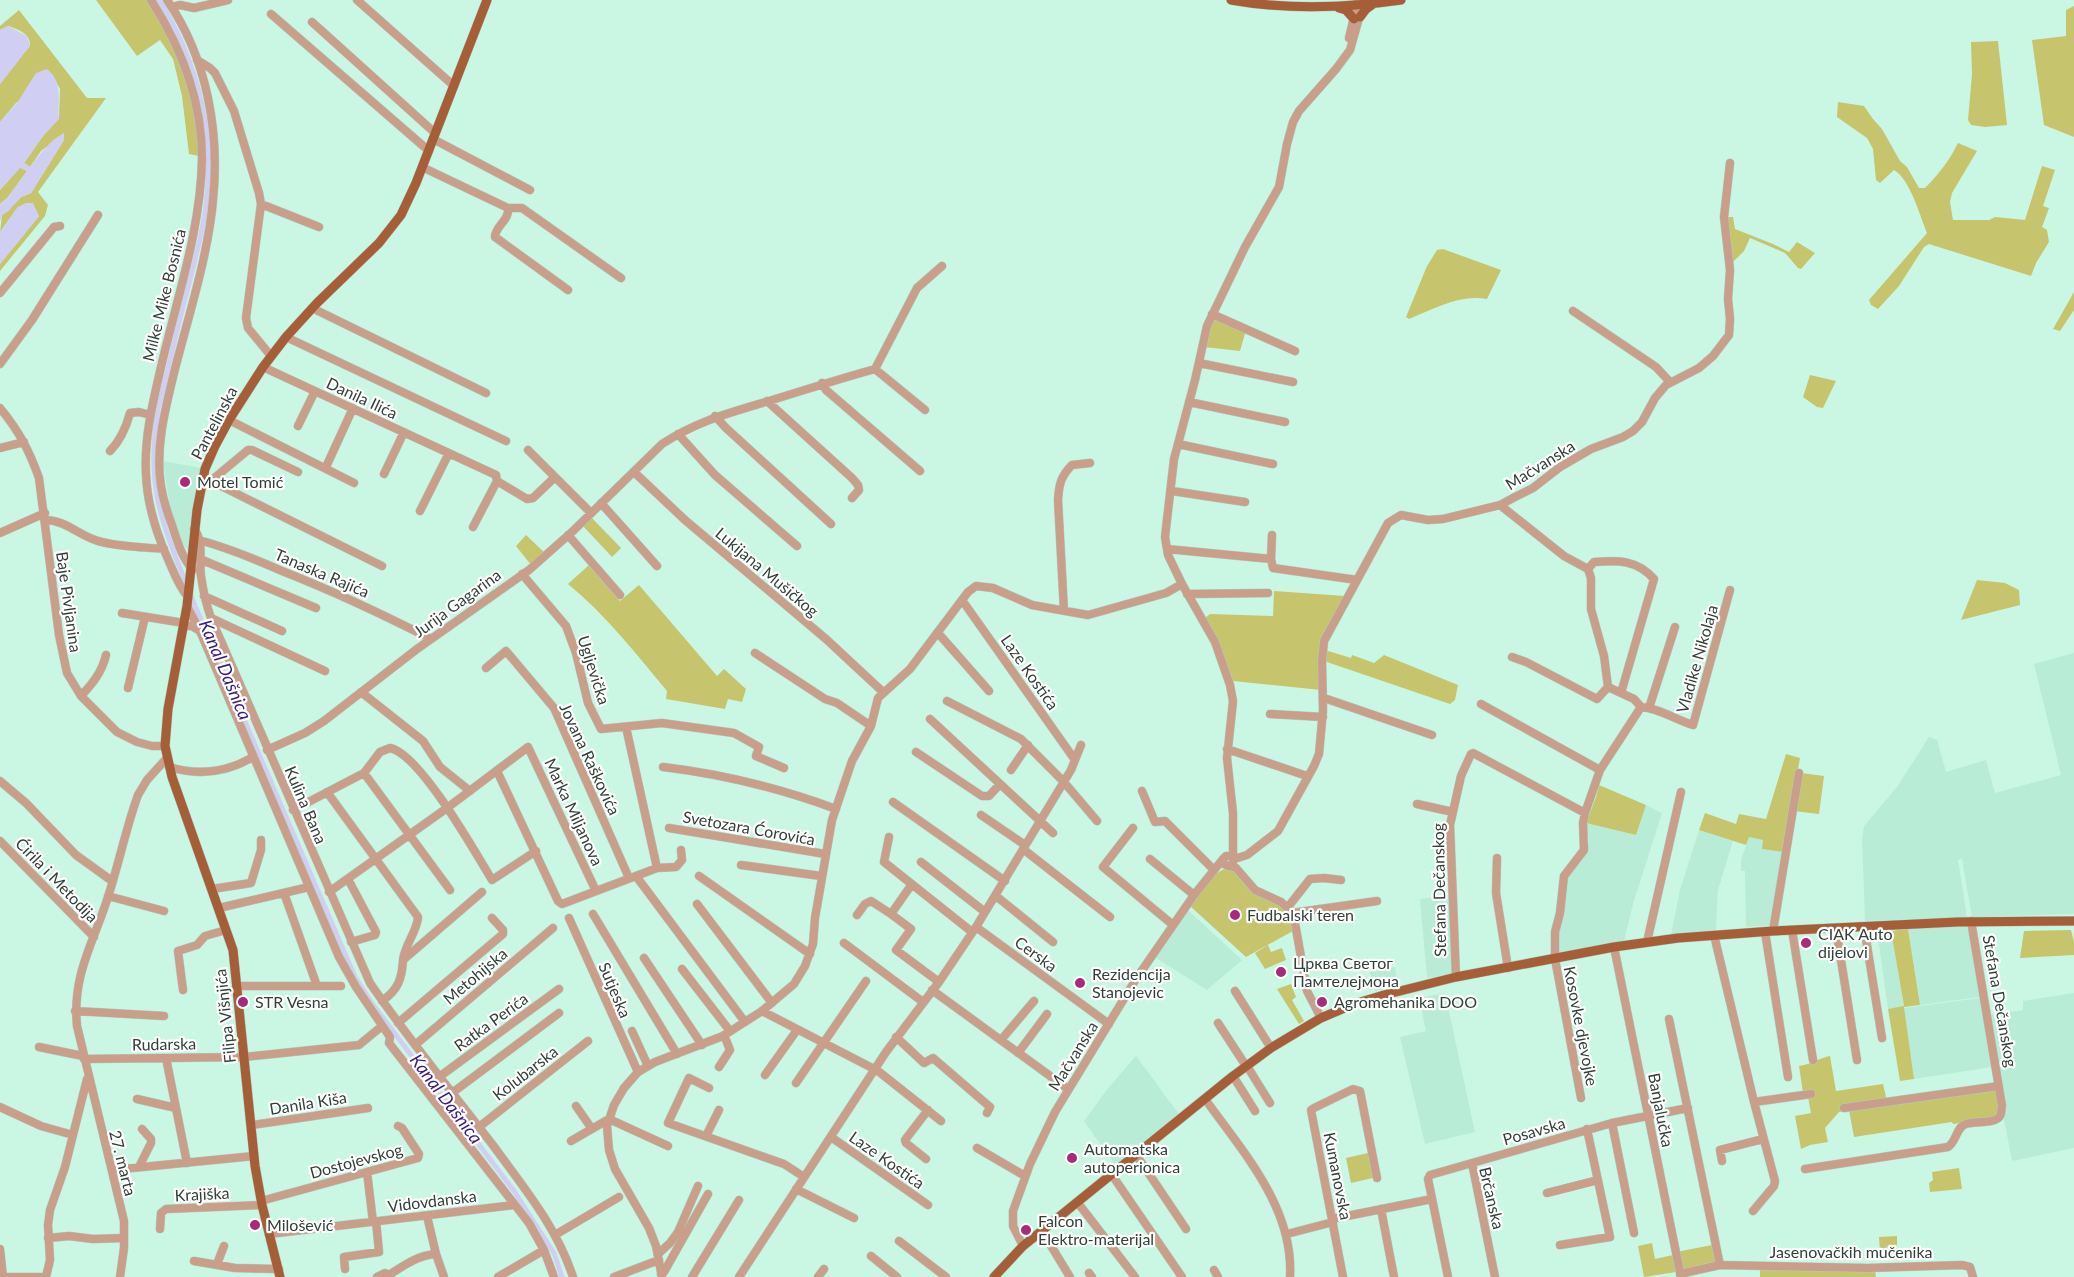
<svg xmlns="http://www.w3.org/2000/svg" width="2074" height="1277" font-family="Lato,sans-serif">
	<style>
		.built { fill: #b8ecd6 }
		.green { fill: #c7c46e }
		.water { fill: #d0cff3 }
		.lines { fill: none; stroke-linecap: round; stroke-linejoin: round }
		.canal { stroke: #d0cff3; stroke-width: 5 }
		.minor-casing { stroke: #abd3c2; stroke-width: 9 }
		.major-casing { stroke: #abd3c2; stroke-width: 10 }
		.minor { stroke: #c99f8b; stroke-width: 8 }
		.major { stroke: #a65e38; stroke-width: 9 }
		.poi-dot { fill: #aa2a7a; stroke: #fff; stroke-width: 2 }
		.labels { text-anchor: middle; stroke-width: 4.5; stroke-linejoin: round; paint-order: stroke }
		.street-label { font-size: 16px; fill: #2f4139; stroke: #fff }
		.poi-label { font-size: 16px; fill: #2f4139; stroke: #fff; text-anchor: start }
		.water-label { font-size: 18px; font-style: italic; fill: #381d82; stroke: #fff }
	</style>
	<rect width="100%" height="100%" fill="#caf7e4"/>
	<path class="built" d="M163,461L201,468L189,549L187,550L182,543L170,508Z
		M2074,653V914L1972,917L1962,859L1958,860L1967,917L1865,921L1862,839L1864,826L1897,787L1929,737L1937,740L1946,772L1986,760L1995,793L2061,775L2034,664Z
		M1646,805L1662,813L1633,904L1624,941L1556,953L1557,932L1566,879L1587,849L1589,842L1586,823L1636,835Z
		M1699,830L1733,841L1718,890L1716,930L1671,935L1680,890Z
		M1749,837L1764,840L1763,849L1783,852L1773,925L1746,927L1745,871H1741V860Z
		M1454,895L1457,973L1427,978L1420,899Z
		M1188,910L1242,960L1207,990L1156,958Z
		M1969,926L1980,997L1920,1005L1908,929Z
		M1877,931H1891L1904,1007L1888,1009Z
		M1395,967L1398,986L1375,991L1370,972Z
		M1445,993L1475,1132L1425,1144L1400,1037L1426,1031L1419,998Z
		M2074,993V1148L2012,1161L2003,1114L2006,1108L1990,1015L2023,1010V1001Z
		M1980,998L1992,1067L1914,1079L1904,1008Z
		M1136,1056L1179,1114L1115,1165L1084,1121L1109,1087Z"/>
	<path class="green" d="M96,0H148L177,50L196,114L199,156L189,154L182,96L173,59L160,40L137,56Z
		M2074,6V137L2044,125L2032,40L2066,36V10Z
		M19,10L87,98H106L38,192L48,205L45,216L0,271V264L39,216L18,207L0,232L2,215L8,211L21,197L31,193L64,140V134L41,151L30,167L24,163L43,136L59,118L60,89L52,74L16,103L0,122V84L30,45C30,33 18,30 9,26L0,30V26Z
		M1998,41L2007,125L1985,127L1971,125L1968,120L1972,74L1971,42Z
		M1838,102L1864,106L1873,119L1882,129L1900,161L1907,167L1919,188H1925C1939,174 1949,161 1958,143L1977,151L1952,193L1950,202L1953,220H1989L1995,217L2025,220L2042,166L2055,170L2043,206L2049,208L2042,227L2047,230L2049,242L2036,263L2031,276L1929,244L1924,247L1899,286L1878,309L1871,305L1869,300L1927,233C1920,216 1910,179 1894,170L1880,183L1876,180L1873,149L1867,138L1837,117Z
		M20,167L27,171L8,197L0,204V190Z
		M1727,217H1733L1735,229L1773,244L1789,252L1797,242L1815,253L1801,269L1798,268L1785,253L1750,238L1744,251L1733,262Z
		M1443,249L1501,270L1487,299C1460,294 1434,309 1409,319L1406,317L1427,266L1437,250Z
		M2074,292V310L2060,331L2053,329Z
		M1214,317L1246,330L1240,351L1204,347Z
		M1810,375L1836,381L1823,408L1817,407L1803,397Z
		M591,517L621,548L612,557L583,526Z
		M526,535L545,553L531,565L516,546Z
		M589,565L620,601L639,585L717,676L724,669L746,689L742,702L728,699L725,709L666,699L667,691C636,654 606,615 568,584Z
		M1977,580L2005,583L2019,590L2020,605L1961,620Z
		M1274,591L1345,596L1326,630L1321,690L1233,681L1214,634L1205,618L1210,614L1273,616Z
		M1325,650L1351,658L1352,655L1374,663L1384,655L1458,685L1455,700L1450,704L1324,661Z
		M1786,754L1800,758L1783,852L1762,849L1763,840L1749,837L1746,845L1699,830L1705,813L1736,824L1739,814L1766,819Z
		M1801,773L1824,776L1819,814L1794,811Z
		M1599,785L1646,805L1636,835L1586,823L1596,797Z
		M1224,869L1233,870C1240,877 1244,886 1252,892C1275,908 1284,898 1293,931L1246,957L1190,906L1214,875Z
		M1908,929L1920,1005L1904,1007L1914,1079L1900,1081L1888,1009L1904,1006L1891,931Z
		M2071,930L2074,942V955L2020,958L2024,931Z
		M1268,945L1271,952L1282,948L1286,960L1265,969L1255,953Z
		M1291,984L1296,997L1292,1000L1304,1021L1299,1024L1277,989Z
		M1830,1056L1836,1091L1883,1084L1888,1106L1996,1089L1999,1110L1996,1116L1991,1119L1953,1124L1952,1122L1854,1137L1849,1110L1839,1112L1825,1128L1828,1142L1810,1145L1801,1149L1795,1116L1811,1113L1808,1097L1803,1093L1799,1066C1810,1065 1819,1058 1830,1056Z
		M1368,1153L1373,1178L1351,1183L1346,1158Z
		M1959,1168L1962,1189L1930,1192L1929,1183L1933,1180L1932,1172Z
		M1897,1236V1253H1880L1879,1237Z
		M1652,1243L1655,1259L1673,1255L1676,1272L1644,1277L1638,1246Z
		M1712,1245L1717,1263L1683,1270L1676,1252Z
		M1760,1268L1875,1270L1876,1277H1760Z"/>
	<path class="water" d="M8,26L27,36L30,46L0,84V30Z
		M47,69C64,83 57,100 59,119L43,136L24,163L30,167C40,154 49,141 64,133V140L31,193L21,197L8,211L2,215L0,221V204L8,197L27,171L20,168L0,190V122L17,103L36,73Z
		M26,203H33L39,216L0,264V232L18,207Z"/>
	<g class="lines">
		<path class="canal" d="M159,0C198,62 215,132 206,205C202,238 192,271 184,303C175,338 167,374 158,409C146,484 160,518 187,586
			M190,594L355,977L374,1006L514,1191L554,1253L562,1277"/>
		<g class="minor-casing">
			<path id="minor" d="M151,0C181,47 202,101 202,158C201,229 177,298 161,367C153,402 144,437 146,474C147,502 156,532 167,557C173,570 178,586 188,597
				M167,0C207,58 220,132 213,200C208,257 188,317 174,373C165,410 155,448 161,486C163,499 167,512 172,525C177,541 182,558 193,570
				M357,0L454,86
				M172,7L180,5L194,8L228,0
				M271,14L429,151
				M312,22L435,133
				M1349,38L1358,0
				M197,60L210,68L215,73L234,111L259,193L261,204L246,318L248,328L271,356
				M433,139L530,190
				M422,167L508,208H522L621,278
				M261,204L319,227
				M508,208C510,220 495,226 495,237L568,290
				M0,293L54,227L60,226
				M312,308L486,393
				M1573,311L1656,367L1670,382
				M1212,314L1295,351
				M286,337L506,441
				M1199,363L1293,382
				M0,364L32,320L98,215
				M263,367L496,475L497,481L527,499L533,498L555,477
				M875,369L925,410
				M822,383L826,390L920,471
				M767,401L852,478L858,485L859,490L852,498
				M1189,402L1285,422
				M0,408C19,431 29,450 39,478L59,635L67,673L81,696L117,732L137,742L152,746H165
				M715,416L726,428L831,524
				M229,420L354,483
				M298,426L315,391
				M678,434L715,475L797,546
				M1178,444L1273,464
				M0,448L24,442
				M528,450L591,513
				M110,451C121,440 126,428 130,413L139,412L150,415
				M326,467L353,408
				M634,472L685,520L826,639L883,692
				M384,474L404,432
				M203,477L382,566
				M212,480L248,450H252L298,472
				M1172,491L1245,502
				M601,503L657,566
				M1500,505L1564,556L1588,569L1591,578V609L1604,656L1608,687L1597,699L1526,662L1512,657
				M420,511L449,453
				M45,520C67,520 81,538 102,542C122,547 143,547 164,549
				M473,527L497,481
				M194,529C204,540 199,561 201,576C203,590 206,604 211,618L370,983C409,1040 453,1093 495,1148C525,1189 557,1228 573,1277
				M0,533L45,513
				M568,535L620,595
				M1272,535L1271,559L1273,568L1357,580
				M199,540C228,548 255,559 282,571C333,591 382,614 431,639
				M1167,549L1271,559
				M200,559L316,608
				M1588,569L1594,562C1619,560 1637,560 1654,579L1621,693
				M522,574L566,626L576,653L588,703L601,729L662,723L734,733L759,747L756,756L784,768
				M1187,594L1268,593
				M204,596L282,631
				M962,600L1075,760
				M1064,611L1058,500C1059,484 1061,476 1072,465L1090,463
				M122,613L184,623
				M211,618L325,671
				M184,626H192L200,631L187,606
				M200,631L339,957L356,987L390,1037L389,1043L529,1223L544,1250L554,1277
				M938,633L989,691
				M755,653L825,699L837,703L871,726
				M486,668L506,651L554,708L629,878
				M1608,687L1634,699L1641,707
				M128,688L145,617
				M361,692L423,741L440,767L470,791
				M81,696C93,683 102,672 106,655
				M1324,698L1432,735
				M947,701L1021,739L1063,781L1097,821
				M1481,704L1600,770
				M1649,708L1675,627
				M1270,714L1323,717
				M930,719L1053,833
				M626,727L657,868
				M1227,749L1307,776
				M267,750L305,733L324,721L417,649L529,570L573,531L662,444C697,421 729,413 769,401C804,390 839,379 875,369L917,288L942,266
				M916,752L982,796H989L1000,784
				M169,767C199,776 226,773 253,757
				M663,767C723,774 779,788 836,809
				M1011,770L1028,745
				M497,771L558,901L562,904L657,868L676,867L682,860L681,850
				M364,773L450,890
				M0,781L26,803L76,855L112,881
				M1142,791L1155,822L1165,821L1214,870
				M327,792L418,917C417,932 405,944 403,960
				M893,802L1005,881
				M1417,804L1453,812
				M293,810L364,773L380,752L390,748C420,754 475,852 492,880L536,851
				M981,815L1025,845
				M669,828L825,854
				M1133,828L1103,867L1173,925
				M889,837L884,862L972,932
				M0,841L94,937
				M1023,849L1110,917
				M1233,857V813L1227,758L1233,701L1230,685L1215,642L1182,584L1168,555L1165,537L1174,459L1195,380L1207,326L1245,247L1279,187L1287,144L1293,122L1299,111L1336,69L1350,50L1361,11
				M1497,858L1496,893L1508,968
				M1150,859L1194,895
				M1234,859L1232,865L1228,866L1224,864L1223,859L1226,856H1231L1234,859L1247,855L1278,831L1314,766L1319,754L1323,710L1322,661L1324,641L1388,523L1401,515L1428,520L1443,519L1500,505L1515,497L1533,488L1560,467L1591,449L1623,437L1633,431L1642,422L1655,398L1666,385L1699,368L1713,356L1729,335L1730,319L1728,299L1730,270L1724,217L1730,163
				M921,862L985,912
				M741,865L821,876
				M1230,866L1236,868L1255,890L1281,902L1290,910L1295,923L1307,991L1321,1018
				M636,876L745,1022
				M699,876L810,954
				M348,879L376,932L375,935L351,942
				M912,884L891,914L911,929L896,950L939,982
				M212,889L251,883L261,850V840
				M329,892L447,808L528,747L596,891
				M284,893L317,986
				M108,896L164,911
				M996,896L1053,942
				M697,904L772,1003
				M1288,907L1310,879L1324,878L1341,880
				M219,908L309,887
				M1292,913L1377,901
				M593,914L677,1054
				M857,915L865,904L871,901L891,914
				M569,918L638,1072
				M976,927L1109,1024
				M1864,927L1882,1038
				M1836,929L1857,1060
				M1792,930L1813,1060
				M1773,931L1799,773
				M1765,932L1788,1077
				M1714,935L1754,1102L1775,1181L1774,1186L1753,1211
				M1647,942L1681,792
				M844,943L923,1002
				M1614,947L1681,1277
				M644,958L702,1045
				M682,969L730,1031
				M1456,977L1450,825L1461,776L1471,754L1473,753L1585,813
				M237,986H341
				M183,990L178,951L197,945L205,936L226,930
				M932,990L1068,1089
				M1235,991L1271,1048
				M382,1001C398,990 402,979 403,960L482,892
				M75,1011L164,1016
				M762,1011L878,1071L941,1121
				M1669,1019L1720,1265
				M398,1023L503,934V930L492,918
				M1218,1023L1246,1066
				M632,1031L648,1066
				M896,1037L924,1063L933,1058L990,1107L987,1113
				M1001,1040L1034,1001
				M415,1045L553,928
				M39,1047L83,1056
				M1018,1053L1047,1014
				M166,1058L187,1163
				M84,1059L244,1057L359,1045L382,1026
				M1247,1066L1270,1103
				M719,1067L730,1050L724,1035
				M765,1075L797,1030
				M1233,1076L1255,1111
				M439,1077L559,989
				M796,1083L866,981
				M709,1088L689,1078L668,1123L784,1164L804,1177
				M452,1093L559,1013
				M1581,1098L1555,959V932L1560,913L1564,876L1584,850L1583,823L1585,813L1600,770L1641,707C1659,708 1676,720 1693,725L1730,590
				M137,1099L176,1108
				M1205,1099C1243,1152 1294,1208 1290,1277
				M1754,1102L1811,1094
				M576,1106L592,1129
				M0,1107L41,1126L73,1135
				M1844,1108L1999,1086
				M1612,1123L1634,1233
				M252,1125L368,1108
				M479,1127L588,1041
				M706,1136L719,1110
				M831,1137L928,1205
				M571,1141L609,1119L668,1146
				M977,1148L1025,1176
				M1137,1156L1186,1229
				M926,1159L906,1143L905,1140L928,1110
				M1722,1161L1720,1150L1763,1139
				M1472,1163L1495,1277
				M139,1167L151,1143V1139L142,1129
				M1805,1169L1948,1147C1957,1141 1956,1127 1966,1124C1975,1121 1996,1124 2000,1116C2002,1113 2001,1109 2002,1106L1971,921
				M112,1170L254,1156
				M367,1172L373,1222
				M1112,1175L1182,1277
				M796,1189L854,1218
				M1547,1193L1598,1180
				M261,1201L418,1158L419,1154L402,1128L398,1126
				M1078,1203L1135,1277
				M1381,1209L1394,1277
				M427,1216L436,1254L444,1277
				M1332,1219L1432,1199
				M160,1229L161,1213L166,1209L262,1205
				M1042,1231L1070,1277
				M269,1234L515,1205
				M1287,1234L1333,1222
				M555,1235L619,1197
				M48,1238L69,1236L93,1239L124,1238
				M899,1241L946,1277
				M1560,1245L1610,1237L1587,1129
				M1023,1246L1013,1226V1211L1030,1164L1055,1112L1136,979L1194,895L1223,859
				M0,1249L3,1277
				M658,1254L670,1243L678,1232L698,1186
				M871,1256L897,1277
				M194,1261L235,1268L279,1269
				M217,1264L224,1246
				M345,1269L344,1257L379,1252L376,1221
				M1214,1270L1218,1277
				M1089,1273L1092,1277
				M661,1274L664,1272L708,1194
				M1680,1274L1720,1265L1868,1268L1962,1265L1970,1267L1973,1277
				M9,1277H41
				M46,1277L50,1260L48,1225L50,1210L65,1167L87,1079
				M120,1277L124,1248V1221L77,1026C72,975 93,944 108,897C119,863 126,828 138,795L147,780L166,759
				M377,1277L385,1273L389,1275
				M390,1277L389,1275C403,1266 418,1255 436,1254
				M498,1277L544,1250
				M614,1277L659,1260
				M662,1277L656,1246L649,1228L615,1169L609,1150L607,1126L614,1105L624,1088L638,1072L655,1062L723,1036L762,1011L794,984L805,966L813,944L815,918L832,820L852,761L871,726L878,698L910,669L968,592L976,586L993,588L1032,605L1088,615L1166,593L1182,584
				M692,1277L739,1200
				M739,1277L886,1052L939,982L976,927L1071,770L1081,745
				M818,1277L824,1269
				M1343,1277L1311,1110L1314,1108L1353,1089L1360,1091L1377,1178
				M1448,1277L1428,1179L1430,1175L1612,1123L1688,1108"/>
		</g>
		<g class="major-casing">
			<path id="major" d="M1231,0C1287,10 1345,8 1401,0
				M1339,8L1346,10L1354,19
				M1360,17L1366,9L1373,4
				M280,1277L262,1205L255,1166L233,950L172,777L165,746L168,709L187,606L197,510L205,469L215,446L229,420L263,367L286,337L317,303L379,243L401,215L416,183L487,0
				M994,1277L1023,1246L1233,1076L1271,1048L1321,1018L1354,1004L1384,995L1456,977L1614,947L1678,938L1773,931L1957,922L2074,921"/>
		</g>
		<use href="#minor" class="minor"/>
		<use href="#major" class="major"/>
	</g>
	<g class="poi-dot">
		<circle cx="185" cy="482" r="6"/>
		<circle cx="1235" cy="915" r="6"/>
		<circle cx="1806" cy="943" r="6"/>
		<circle cx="1281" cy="972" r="6"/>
		<circle cx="1080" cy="983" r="6"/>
		<circle cx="243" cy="1002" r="6"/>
		<circle cx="1322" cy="1002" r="6"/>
		<circle cx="1072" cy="1158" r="6"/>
		<circle cx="255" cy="1225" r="6"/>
		<circle cx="1026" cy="1230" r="6"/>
	</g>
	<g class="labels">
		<g class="street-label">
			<text transform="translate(164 295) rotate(-76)" y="6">Milke Mike Bosnića</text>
			<text transform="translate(362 398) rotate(25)" y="6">Danila Ilića</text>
			<text transform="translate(214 423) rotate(-62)" y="6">Pantelinska</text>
			<text transform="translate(1540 465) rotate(-32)" y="6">Mačvanska</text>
			<text transform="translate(767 572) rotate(40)" y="6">Lukijana Mušičkog</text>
			<text transform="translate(322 573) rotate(23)" y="6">Tanaska Rajića</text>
			<text transform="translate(69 602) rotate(82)" y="6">Baje Pivljanina</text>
			<text transform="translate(457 603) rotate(-36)" y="6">Jurija Gagarina</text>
			<text transform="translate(1697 659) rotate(-74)" y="6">Vladike Nikolaja</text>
			<text transform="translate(594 670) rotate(72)" y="6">Ugljevička</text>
			<text transform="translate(1030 672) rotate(55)" y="6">Laze Kostića</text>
			<text transform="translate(590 759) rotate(65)" y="6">Jovana Raškovića</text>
			<text transform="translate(306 805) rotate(67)" y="6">Kulina Bana</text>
			<text transform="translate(574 812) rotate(65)" y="6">Marka Miljanova</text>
			<text transform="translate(749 828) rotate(10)" y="6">Svetozara Ćorovića</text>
			<text transform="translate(57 880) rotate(46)" y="6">Ćirila i Metodija</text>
			<text transform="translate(1439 890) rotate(-91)" y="6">Stefana Dečanskog</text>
			<text transform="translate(1036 954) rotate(36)" y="6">Cerska</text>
			<text transform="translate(475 976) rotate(-40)" y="6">Metohijska</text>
			<text transform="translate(615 990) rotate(67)" y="6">Sutjeska</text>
			<text transform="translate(2000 1001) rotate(80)" y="6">Stefana Dečanskog</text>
			<text transform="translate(225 1016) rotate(-96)" y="6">Filipa Višnjića</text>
			<text transform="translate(491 1022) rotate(-36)" y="6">Ratka Perića</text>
			<text transform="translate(1581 1026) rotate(79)" y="6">Kosovke djevojke</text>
			<text transform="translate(164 1044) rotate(-1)" y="6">Rudarska</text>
			<text transform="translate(1073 1056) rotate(-58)" y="6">Mačvanska</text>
			<text transform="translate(525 1073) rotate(-38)" y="6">Kolubarska</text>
			<text transform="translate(308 1103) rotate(-9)" y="6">Danila Kiša</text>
			<text transform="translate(1661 1110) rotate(79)" y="6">Banjalučka</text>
			<text transform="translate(1534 1131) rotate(-16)" y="6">Posavska</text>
			<text transform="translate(887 1160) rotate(35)" y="6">Laze Kostića</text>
			<text transform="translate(356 1161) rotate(-15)" y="6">Dostojevskog</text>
			<text transform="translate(123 1163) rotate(76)" y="6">27. marta</text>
			<text transform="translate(1338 1176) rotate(79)" y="6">Kumanovska</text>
			<text transform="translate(202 1194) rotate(-3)" y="6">Krajiška</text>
			<text transform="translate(1492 1198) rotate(77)" y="6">Brčanska</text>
			<text transform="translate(432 1201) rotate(-7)" y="6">Vidovdanska</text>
			<text x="1851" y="1258">Jasenovačkih mučenika</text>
		</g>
		<g class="poi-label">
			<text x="197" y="488">Motel Tomić</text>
			<text x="1247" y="921">Fudbalski teren</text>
			<text x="1818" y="940">CIAK Auto<tspan x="1818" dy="18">dijelovi</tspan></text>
			<text x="1293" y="969">Црква Светог<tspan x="1293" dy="18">Памтелејмона</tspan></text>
			<text x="1092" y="980">Rezidencija<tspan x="1092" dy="18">Stanojevic</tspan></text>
			<text x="255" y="1008">STR Vesna</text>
			<text x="1334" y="1008">Agromehanika DOO</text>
			<text x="1084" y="1155">Automatska<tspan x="1084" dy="18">autoperionica</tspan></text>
			<text x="1038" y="1227">Falcon<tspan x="1038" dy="18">Elektro-materijal</tspan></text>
			<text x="267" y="1231">Milošević</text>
		</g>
		<g class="water-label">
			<text transform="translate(225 670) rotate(67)" y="6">Kanal Dašnica</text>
			<text transform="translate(446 1099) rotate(53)" y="6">Kanal Dašnica</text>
		</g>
	</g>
</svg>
